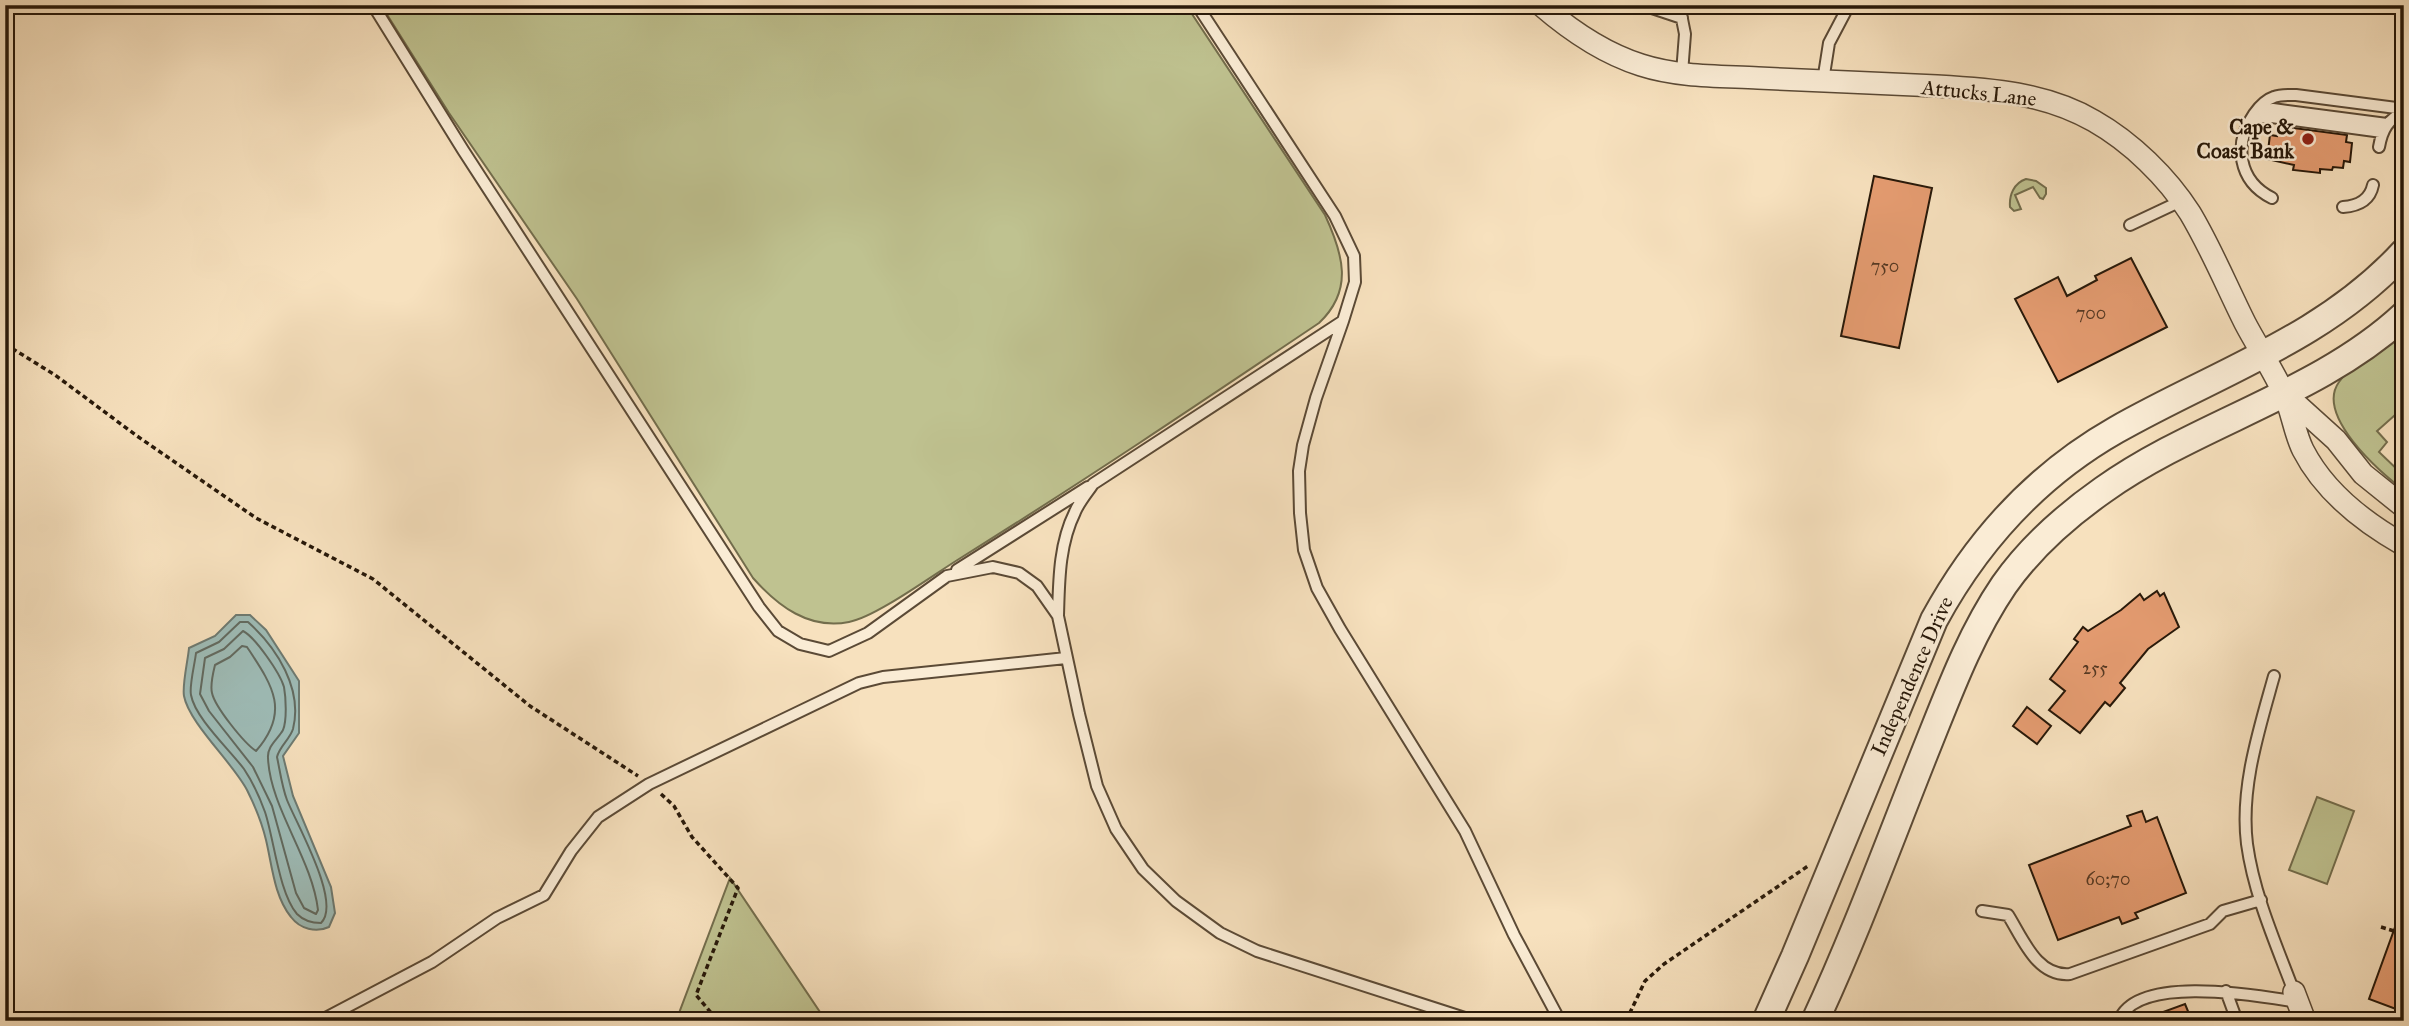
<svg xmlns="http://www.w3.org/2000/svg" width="2409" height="1026" font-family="'IM FELL Great Primer',serif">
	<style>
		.green { fill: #bfc290; stroke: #736d4c; stroke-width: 2 }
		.water { fill: #9ebcb7; stroke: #6e7a71; stroke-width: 2 }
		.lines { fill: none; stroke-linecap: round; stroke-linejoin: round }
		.shore { stroke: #626a60; stroke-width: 2 }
		.building { fill: #e59c71; stroke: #271809; stroke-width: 2 }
		.service-casing { stroke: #5b4a36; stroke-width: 14 }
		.minor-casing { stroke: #5b4a36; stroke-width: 24 }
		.tertiary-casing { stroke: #5b4a36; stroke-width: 30 }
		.path { stroke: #271809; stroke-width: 3.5; stroke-dasharray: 5 3.5; stroke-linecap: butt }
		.service { stroke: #faecd5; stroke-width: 10 }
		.minor { stroke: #faecd5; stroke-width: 21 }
		.tertiary { stroke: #faecd5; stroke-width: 26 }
		.poi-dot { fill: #8f2418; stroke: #faecd5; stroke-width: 2.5 }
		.labels { text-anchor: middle; stroke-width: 5; stroke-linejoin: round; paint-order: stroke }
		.number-label { font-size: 18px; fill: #563923 }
		.street-label { font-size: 21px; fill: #271809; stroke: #faecd5 }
		.poi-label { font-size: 21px; font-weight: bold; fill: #271809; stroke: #faecd5; text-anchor: end }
	</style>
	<rect width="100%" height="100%" fill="#f7e1be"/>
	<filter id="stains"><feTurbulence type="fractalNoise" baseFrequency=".00286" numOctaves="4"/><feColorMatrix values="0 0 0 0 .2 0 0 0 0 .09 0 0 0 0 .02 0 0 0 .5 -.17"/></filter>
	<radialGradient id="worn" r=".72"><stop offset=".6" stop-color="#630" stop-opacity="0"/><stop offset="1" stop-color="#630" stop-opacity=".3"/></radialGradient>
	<path class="green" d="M381,5H1186L1325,215C1343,254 1354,290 1319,323C1200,403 1081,483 959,559C933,575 876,617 849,622C809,630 778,606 753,578L577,299L449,113Z
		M2026,179L2036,181L2046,188V194L2043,199L2040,198L2033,187L2015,195L2021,209L2014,211L2010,207C2009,195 2014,183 2026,179Z
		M2404,332V407L2377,431L2387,442L2379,452L2404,476V490C2379,472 2315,415 2339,382C2352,363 2385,346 2404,332Z
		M2317,797L2354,811L2327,884L2289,870Z
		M730,878L826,1021H676Z"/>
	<path class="water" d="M236,615H250L266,630L299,681V733L283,756L293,796L331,887L335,913L329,927C316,933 300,929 291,917C274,896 272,865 266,840C262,823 255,806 247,790C233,763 189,723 184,696C182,685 188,660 189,648L215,636Z"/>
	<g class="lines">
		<path class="shore" d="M240,622H248C277,648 303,689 293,729C290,739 279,747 277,757C280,771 282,787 287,800C297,825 342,903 321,923C312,923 303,920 297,914C279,893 274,839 265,812C260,798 252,781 244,769C230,750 195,718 191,695C189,686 195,663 196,653L219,642Z
			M243,631C255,637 280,673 284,687C286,698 287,720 283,730C278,739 267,746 268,758C270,808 312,858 318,910L316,914L304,908L296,893L272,806L253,767L209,711L200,694L205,658L224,649Z
			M242,646L247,647C272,685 291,711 256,751C244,743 215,707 212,693C210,685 213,673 215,665L230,657Z"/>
	</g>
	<path class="building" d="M2278,126L2347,135L2346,142L2352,143L2350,162L2344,161L2343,168L2333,167L2332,170L2320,169V173L2293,170L2294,165L2267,159L2270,135L2277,136Z
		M1874,176L1932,188L1899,348L1841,336Z
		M2131,258L2167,327L2058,382L2015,299L2058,277L2067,296L2097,280L2095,276Z
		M2157,591L2160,596L2164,593L2179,627L2148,649L2120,683L2125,688L2110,706L2105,702L2080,733L2049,710L2065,691L2050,679L2078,642L2074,639L2083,627L2088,631L2121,610L2140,594L2144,600Z
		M2027,707L2051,726L2037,744L2013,726Z
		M2142,811L2146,822L2157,817L2186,893L2135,913L2138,918L2122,924L2119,917L2058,940L2029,865L2131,826L2127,816Z
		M2402,908L2404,909V1012L2369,999Z
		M2185,1004L2192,1021H2144V1019Z"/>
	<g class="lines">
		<g class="service-casing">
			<path id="service" d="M373,5L463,150L759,607L778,631L800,644L829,651L868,633L947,576L993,567L1019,573L1037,586L1058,616C1059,581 1059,544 1075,512C1079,502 1087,493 1093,484L1343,321L1355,282L1354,256L1335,216L1197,5
				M1643,5L1682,18
				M1682,5L1680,9L1685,34L1682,73
				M1823,81L1829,43L1849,5
				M2255,113L2273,109L2387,124
				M2253,118L2271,117L2382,132
				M2379,147C2382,130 2388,119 2404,112
				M2272,198C2238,181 2233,144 2254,114C2259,107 2265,100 2274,97C2281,94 2289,95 2296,95L2404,109
				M2343,207C2358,206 2370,200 2373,185
				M2130,225L2181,201
				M1343,321L1316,398L1303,445L1299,471L1300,513L1304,550L1317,588L1340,629L1465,831L1514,935L1560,1021
				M957,570L1088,487
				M1058,616L1079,714L1097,786L1116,829L1143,869L1176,901L1220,933L1257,951L1474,1021
				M2274,676C2259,730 2240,788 2247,844C2254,895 2276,944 2294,992
				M1982,911L2008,915C2023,939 2037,977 2070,974L2210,924L2223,911L2261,900
				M2226,991L2237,1021
				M320,1021L432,962L497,918L544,895L571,851L598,817L649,784L859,683L883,677L1066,658
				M2119,1021C2136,973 2260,996 2298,1002"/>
		</g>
		<g class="minor-casing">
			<path id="minor" d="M1541,5C1571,31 1603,53 1641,65C1678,77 1720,76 1758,78C1818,81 1877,83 1937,86C1991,89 2046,93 2094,121C2131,142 2167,177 2190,213C2211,248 2227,287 2245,323C2257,346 2272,368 2283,392C2292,410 2294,432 2303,450C2324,491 2365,523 2404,545
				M2284,393L2336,440L2363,474L2404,507
				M2294,992L2305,1021"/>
		</g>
		<g class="tertiary-casing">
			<path id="tertiary" d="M1766,1021L1795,956L1934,620C1977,541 2037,475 2116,430C2216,373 2324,339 2404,252
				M1815,1021C1855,935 1888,845 1923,757C1947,698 1968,638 2004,585C2030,548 2066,516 2103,490C2197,423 2319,394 2404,315"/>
		</g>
		<path class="path" d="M5,344L55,375L137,436L256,518L373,579L530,706L638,776
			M661,794L674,806L692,837L738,888L696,995L718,1021
			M2381,927L2394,931
			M1626,1021L1645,981L1664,964L1808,866"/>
		<use href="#service" class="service"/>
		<use href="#minor" class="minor"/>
		<use href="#tertiary" class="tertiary"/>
	</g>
	<circle class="poi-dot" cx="2308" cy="139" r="7"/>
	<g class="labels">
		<g class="number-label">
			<text x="1885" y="272">750</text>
			<text x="2091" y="319">700</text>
			<text x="2095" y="674">255</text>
			<text x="2108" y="885">60;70</text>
		</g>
		<g class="street-label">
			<text transform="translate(1979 93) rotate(6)" y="7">Attucks Lane</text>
			<text transform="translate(1912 676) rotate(-66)" y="7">Independence Drive</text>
		</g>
		<g class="poi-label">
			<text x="2294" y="134">Cape &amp;<tspan x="2294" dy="24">Coast Bank</tspan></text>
		</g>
	</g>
	<rect width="2409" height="1026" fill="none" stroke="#f7e1be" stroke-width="28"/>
	<rect x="7" y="7" width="2395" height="1012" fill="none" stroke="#271809" stroke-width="3.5"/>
	<rect x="14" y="14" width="2381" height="998" fill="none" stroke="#271809" stroke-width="2"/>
	<rect width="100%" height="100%" filter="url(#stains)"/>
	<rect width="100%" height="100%" fill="url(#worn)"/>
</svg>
